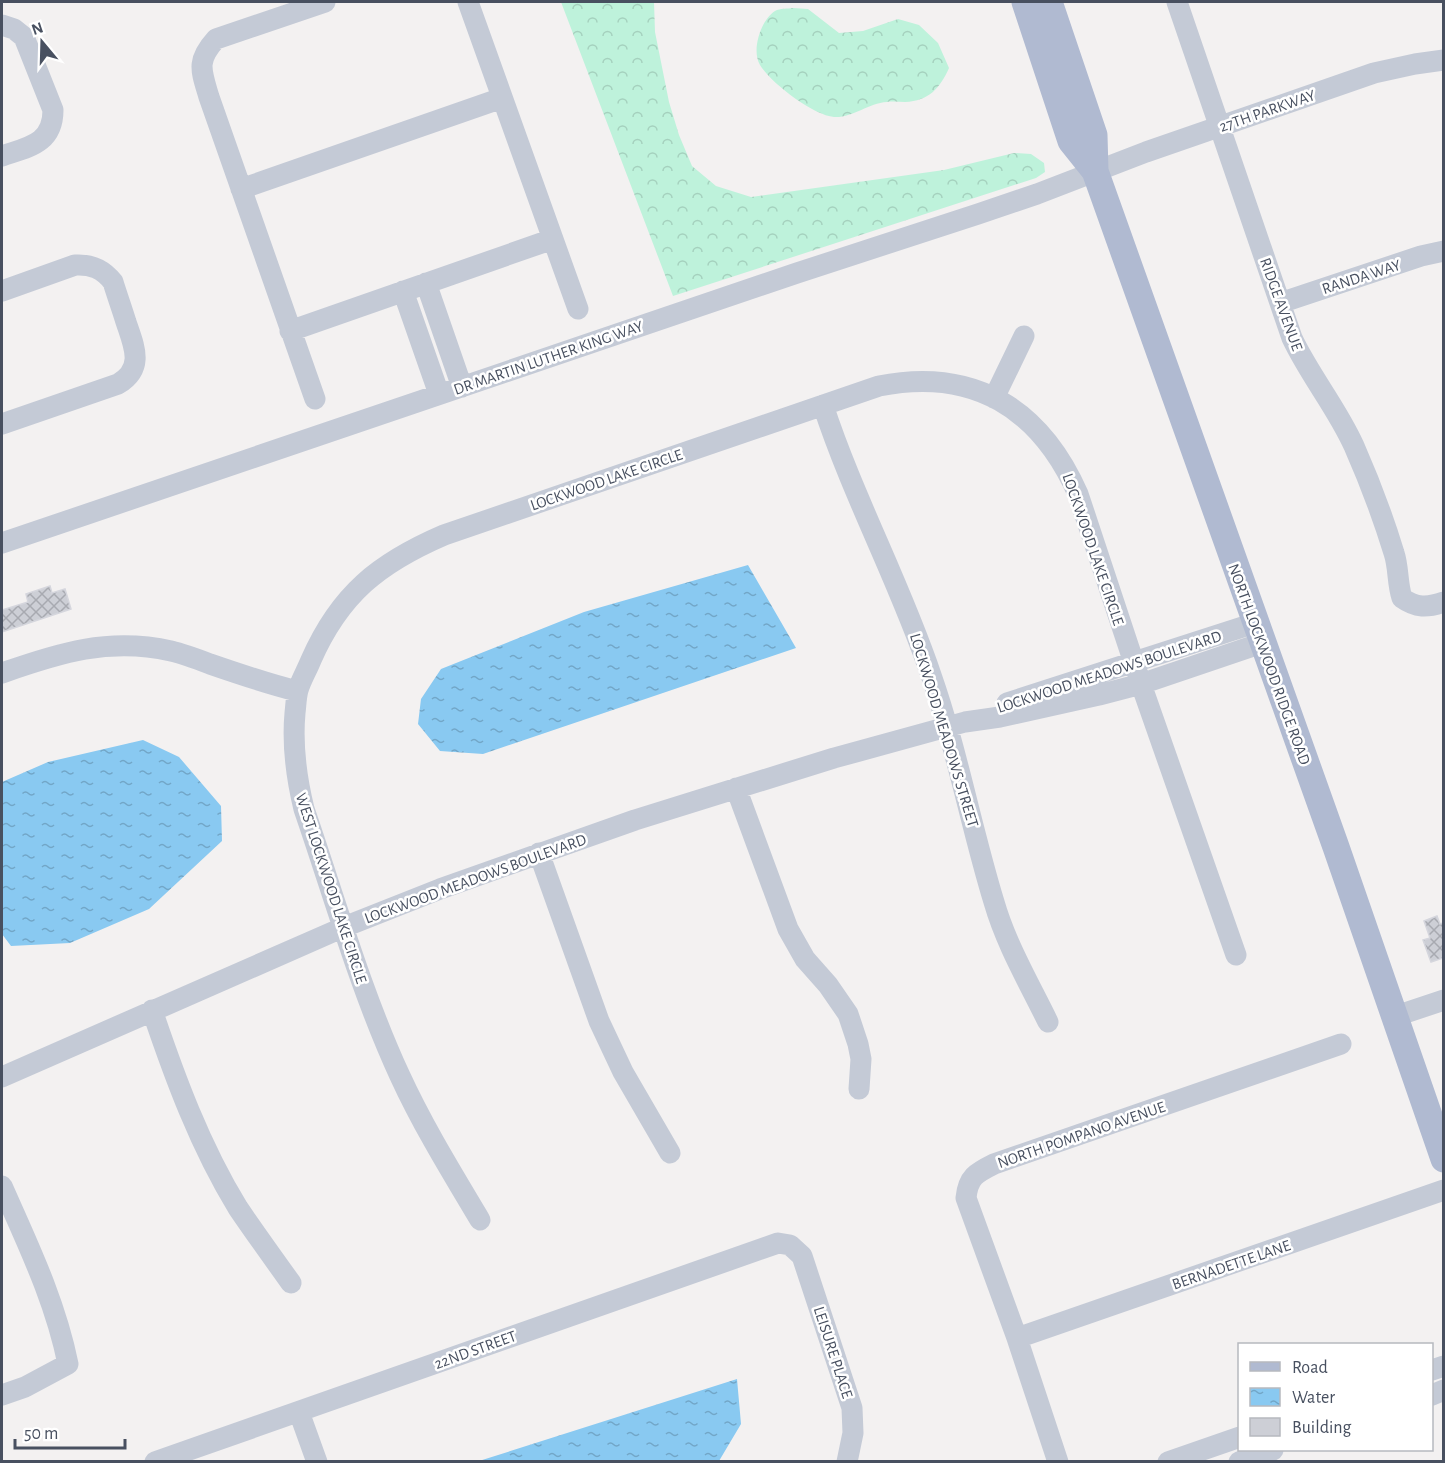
<svg xmlns="http://www.w3.org/2000/svg" width="1445" height="1463" font-family="'Alegreya Sans',sans-serif">
	<style>
		.forest { fill: url(#forest-crowns) }
		.water { fill: url(#water-ripples) }
		.building { fill: url(#building-cross-hatch); stroke: #d5d6dd; stroke-width: 1.5 }
		.lines { fill: none; stroke-linecap: round; stroke-linejoin: round }
		.minor { stroke: #c4cad6; stroke-width: 21 }
		.major { stroke: #b0bad1; stroke-width: 27 }
		.labels { text-anchor: middle; stroke-width: 5; stroke-linejoin: round; paint-order: stroke }
		.street-label { font-size: 16px; fill: #485060; stroke: #fff }
	</style>
	<defs>
		<pattern id="forest-crowns" width="20" height="18" patternUnits="userSpaceOnUse" patternTransform="scale(1.5)"><rect width="20" height="18" fill="#bef2db"/><path d="M2 6a3 3 0 1 1 6 0M12 15a3 3 0 1 1 6 0" fill="none" stroke="#a5d1be"/></pattern>
		<pattern id="water-ripples" width="26" height="14" patternUnits="userSpaceOnUse" patternTransform="scale(1.5)"><rect width="26" height="14" fill="#89c9f1"/><path d="M2 4q2-2 4 0t4 0M15 11q2-2 4 0t4 0" fill="none" stroke="#72a6c7"/></pattern>
		<pattern id="building-cross-hatch" width="8" height="8" patternUnits="userSpaceOnUse" patternTransform="scale(1.5)"><rect width="8" height="8" fill="#cdcfd6"/><path d="M0 0l8 8M0 8l8-8" fill="none" stroke="#a8aab1"/></pattern>
	</defs>
	<rect width="100%" height="100%" fill="#f3f1f1"/>
	<path class="forest" d="M561,2H654L655,32L669,102L679,135L692,166L716,186L751,197L944,170L1014,153L1031,154L1044,163L1045,172L1036,178L673,296Z
		M793,8L808,9L839,33L863,31L898,19L919,25L938,43L949,68C940,88 929,101 905,102C899,102 893,101 887,102C868,103 853,118 834,117C813,115 771,83 760,65C751,50 761,20 775,11C780,8 788,9 793,8Z"/>
	<path class="water" d="M748,565L796,648L483,754L440,751L418,724L421,699L441,669L584,612Z
		M143,740L179,757L221,806L222,841L149,909L70,943L11,946L2,934V782L48,762Z
		M737,1379L741,1424L719,1461H479Z"/>
	<path class="building" d="M50,586L52,593L65,589L71,609L2,632V610L28,602L26,594Z
		M1437,916L1440,924L1443,923V958L1431,962L1423,940L1430,938L1424,921Z"/>
	<g class="lines">
		<path class="minor" d="M468,2L578,309
			M1177,2L1292,338C1310,376 1337,408 1354,446C1369,480 1383,517 1394,553C1399,568 1397,583 1402,598C1416,608 1427,608 1444,602
			M2,25L14,29L24,37L53,110C53,144 28,147 2,156
			M241,189L502,98
			M426,283L462,387
			M2,291L75,265C91,264 103,269 113,282C117,295 122,309 126,322C134,346 145,368 118,384L2,424
			M403,291L439,394
			M1280,303L1421,256L1444,251
			M290,331L553,239
			M994,398L1024,336
			M315,399L209,97C201,70 196,61 216,39L325,2
			M823,405C853,497 900,583 931,675C957,749 971,827 994,902C1006,944 1029,983 1048,1022
			M2,543L797,273L978,214L1037,194L1146,152L1374,73L1415,64L1444,60
			M2,673C59,653 109,637 171,651C184,654 197,659 210,664C239,674 268,684 297,691
			M1007,703L1255,623
			M736,788L788,929L805,959L828,985L848,1014L858,1044L861,1059L859,1089
			M539,853L599,1021L623,1072L670,1153
			M152,1010C175,1078 200,1146 238,1208C255,1233 273,1258 291,1283
			M1393,1017L1444,1000
			M2,1077L344,927L440,889L635,820L834,758L965,722L1000,717L1099,695L1141,684L1262,643
			M2,1186C28,1245 55,1300 68,1364L25,1387L2,1395
			M480,1220C452,1173 423,1126 400,1076C361,992 334,896 304,809C296,776 292,746 295,713C296,705 296,697 298,690C301,680 307,670 311,660C340,594 379,563 444,535L879,386C973,367 1040,408 1078,494L1141,684L1236,955
			M1017,1338L1444,1190
			M1432,1370L1444,1366
			M1432,1395L1444,1390
			M299,1412L317,1462
			M155,1462L778,1243L790,1245L802,1256L852,1408L853,1433L847,1462
			M1058,1462L1017,1338L966,1198C968,1177 976,1173 994,1164L1341,1044
			M1168,1462L1240,1437
			M1239,1462L1273,1450"/>
		<path class="major" d="M1025,2L1071,141L1095,171
			M1049,2L1094,135L1095,171L1336,847L1444,1159"/>
	</g>
	<g class="labels">
		<g class="street-label">
			<text transform="translate(1267 110) rotate(-19)" y="6">27TH PARKWAY</text>
			<text transform="translate(1361 276) rotate(-18)" y="6">RANDA WAY</text>
			<text transform="translate(1282 304) rotate(70)" y="6">RIDGE AVENUE</text>
			<text transform="translate(548 357) rotate(-19)" y="6">DR MARTIN LUTHER KING WAY</text>
			<text transform="translate(606 479) rotate(-19)" y="6">LOCKWOOD LAKE CIRCLE</text>
			<text transform="translate(1094 549) rotate(71)" y="6">LOCKWOOD LAKE CIRCLE</text>
			<text transform="translate(1270 664) rotate(70)" y="6">NORTH LOCKWOOD RIDGE ROAD</text>
			<text transform="translate(1109 671) rotate(-18)" y="6">LOCKWOOD MEADOWS BOULEVARD</text>
			<text transform="translate(945 730) rotate(73)" y="6">LOCKWOOD MEADOWS STREET</text>
			<text transform="translate(475 878) rotate(-20)" y="6">LOCKWOOD MEADOWS BOULEVARD</text>
			<text transform="translate(332 888) rotate(72)" y="6">WEST LOCKWOOD LAKE CIRCLE</text>
			<text transform="translate(1081 1134) rotate(-19)" y="6">NORTH POMPANO AVENUE</text>
			<text transform="translate(1231 1264) rotate(-19)" y="6">BERNADETTE LANE</text>
			<text transform="translate(475 1349) rotate(-20)" y="6">22ND STREET</text>
			<text transform="translate(834 1352) rotate(72)" y="6">LEISURE PLACE</text>
		</g>
	</g>
	<rect width="1445" height="1463" fill="none" stroke="#485060" stroke-width="6"/>
	<rect x="1238" y="1343" width="195" height="108" fill="#ffffff" stroke="#b6b9bf" stroke-width="1.5"/>
	<rect x="1250" y="1362" width="30" height="9" fill="#b0bad1" stroke="#b6b9bf" stroke-width="1.5"/>
	<text x="1292" y="1373" font-size="18" fill="#485060">Road</text>
	<rect x="1250" y="1388" width="30" height="18" fill="url(#water-ripples)" stroke="#b6b9bf" stroke-width="1.5"/>
	<text x="1292" y="1403" font-size="18" fill="#485060">Water</text>
	<rect x="1250" y="1418" width="30" height="18" fill="#cdcfd6" stroke="#b6b9bf" stroke-width="1.5"/>
	<text x="1292" y="1433" font-size="18" fill="#485060">Building</text>
	<g transform="translate(42 42) rotate(341)" stroke="#ffffff" stroke-width="4.5" paint-order="stroke">
	<path d="M0-4.5L10 22L0 15L-10 22Z" fill="#485060"/>
	<text y="-9" font-size="16" font-weight="bold" text-anchor="middle" fill="#485060">N</text>
	</g>
	<path d="M15 1439v9h110v-9" fill="none" stroke="#485060" stroke-width="3"/>
	<text x="24" y="1439" font-size="18" fill="#485060" stroke="#ffffff" stroke-width="4.5" paint-order="stroke">50 m</text>
</svg>
